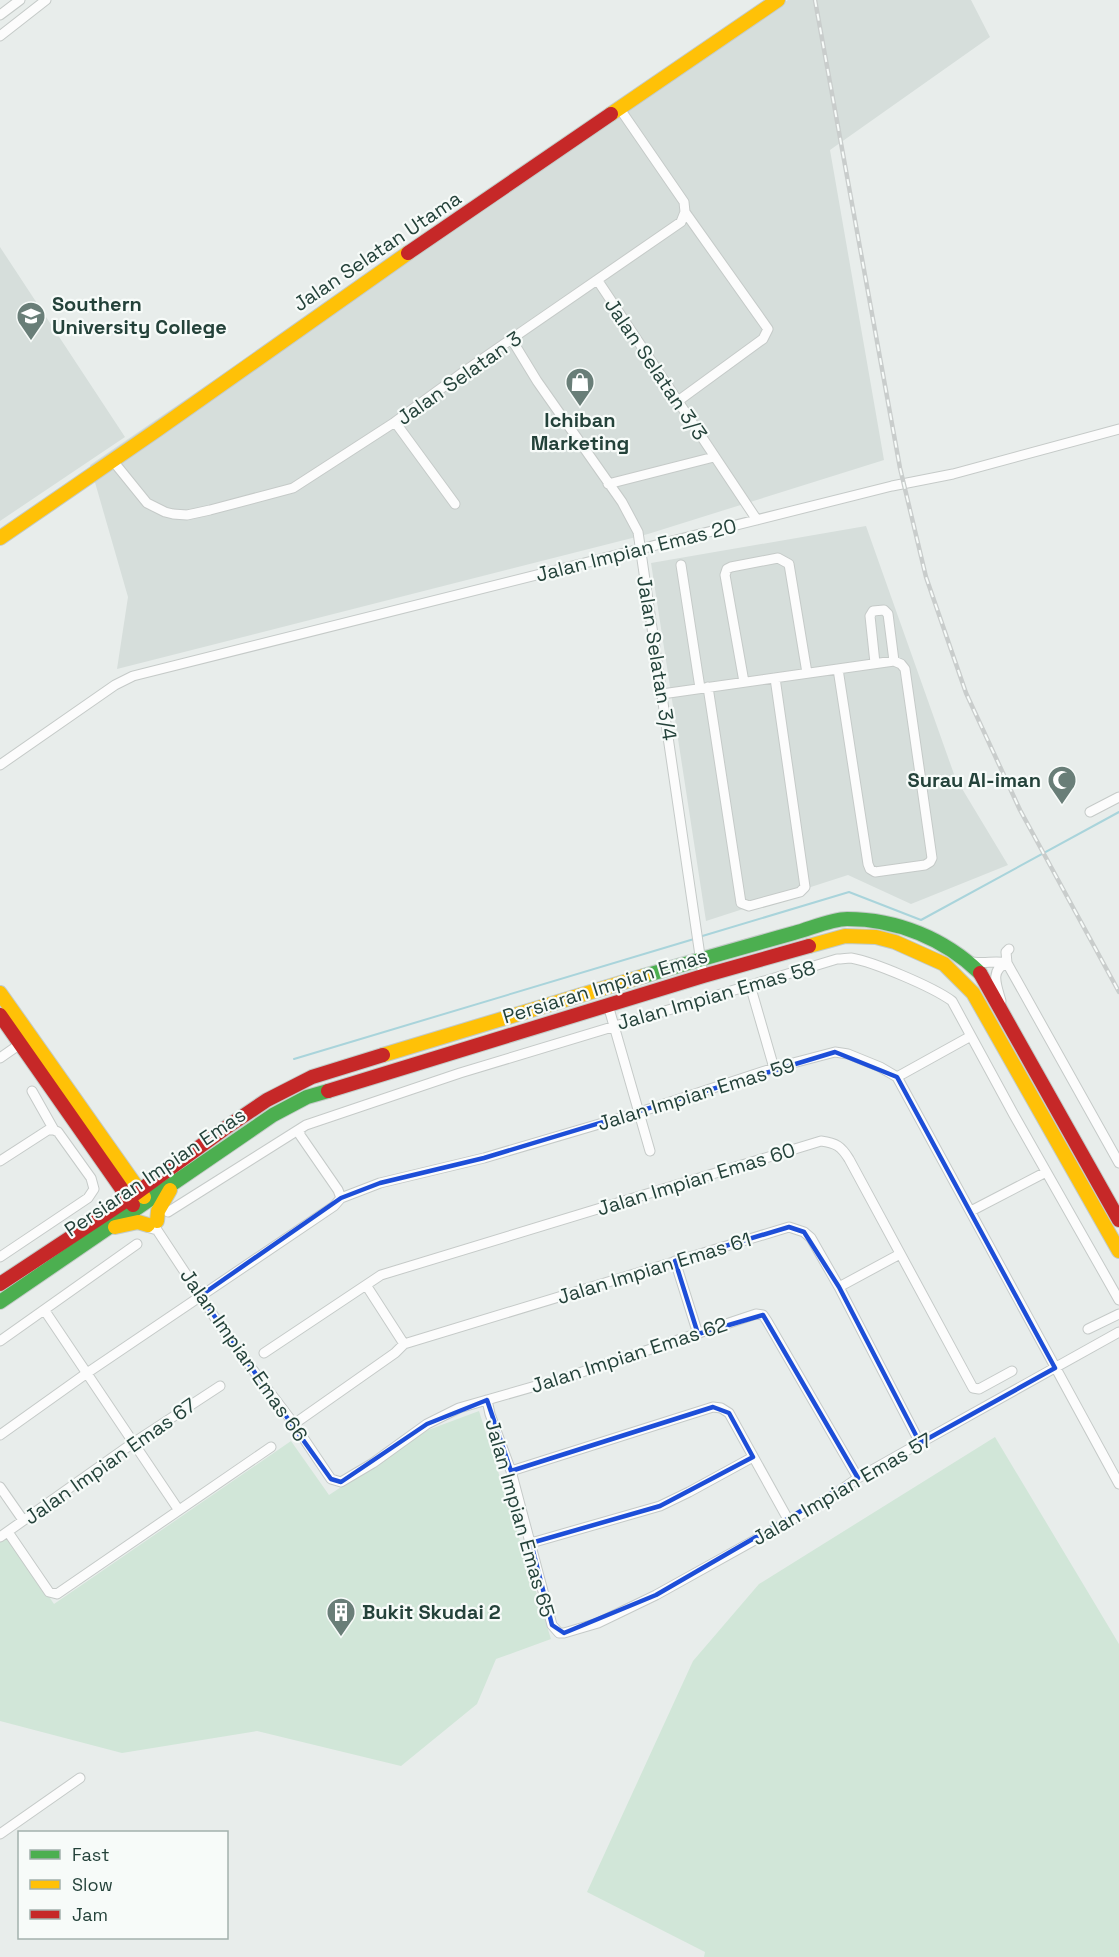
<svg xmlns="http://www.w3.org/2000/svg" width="1119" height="1957" font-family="'Space Grotesk',sans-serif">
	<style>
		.built { fill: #d6dedb }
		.green { fill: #d1e6d8 }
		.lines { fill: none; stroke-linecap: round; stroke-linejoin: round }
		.stream { stroke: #a9d4db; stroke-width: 2 }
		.street-casing { stroke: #c5cac8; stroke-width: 11 }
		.fast-casing { stroke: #c3cbc8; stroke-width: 16 }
		.slow-casing { stroke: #c3cbc8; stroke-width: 16 }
		.jam-casing { stroke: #c3cbc8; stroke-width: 16 }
		.street { stroke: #fcfcfc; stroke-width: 9 }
		.fast { stroke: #4caf50; stroke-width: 14 }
		.slow { stroke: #ffc107; stroke-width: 14 }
		.jam { stroke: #c62828; stroke-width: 14 }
		.rail-casing { stroke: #c9cdcc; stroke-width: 4.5 }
		.rail { stroke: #f7fbf9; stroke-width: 2; stroke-dasharray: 7; stroke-linecap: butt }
		.marked { fill: none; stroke: #1d4ed8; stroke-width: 4.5; stroke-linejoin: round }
		.labels { text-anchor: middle; stroke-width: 4.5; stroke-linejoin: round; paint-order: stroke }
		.street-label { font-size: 20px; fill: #24423a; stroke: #f7fbf9 }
		.poi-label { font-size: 20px; font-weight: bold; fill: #24423a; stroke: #f7fbf9; text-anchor: start }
	</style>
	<rect width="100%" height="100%" fill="#e8edeb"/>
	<path class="built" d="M788,0H971L990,37L830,150L884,460L648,534L117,669L128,597L90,465L335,297Z
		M0,247L125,437L0,521Z
		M866,526L955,777L1008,865L911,904L848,875L706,921L651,563Z"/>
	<path class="green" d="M479,1411L551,1639L496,1659L477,1704L401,1766L257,1731L122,1753L0,1721V1542L9,1537L54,1604L291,1441L329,1495L428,1430Z
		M995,1437L1119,1644V1957H704L705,1952L587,1892L693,1661L759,1584Z"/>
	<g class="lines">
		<path class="stream" d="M699,937L849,892L921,920L1119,812
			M294,1059L694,939"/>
		<g class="street-casing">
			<path id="street" d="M0,15L20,0
				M0,36L46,0
				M598,281L757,520
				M512,340L537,381L622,502L638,532L703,976
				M678,401L763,339L768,329L685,212
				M395,422L455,504
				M113,461L147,503L165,512L173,514L187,515L210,510L293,488L395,422L465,371L681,222L685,212L684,202L620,109
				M608,484L714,457
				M681,565L700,688
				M875,663L870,616L873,611L884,610L888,614L894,661
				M744,682L725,575L727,569L731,567L778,558L789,564L807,673
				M708,687L741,903L749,906L800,892L805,887L775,678
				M662,694L894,661L901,664L905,669L932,858L930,862L925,865L875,872L870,869L868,864L838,669
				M0,765L115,685L133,676L892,486L953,474L1119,429
				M1090,812L1119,797
				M1009,949L1006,952L1007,963L1119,1163
				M968,961C982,965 994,960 1007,963
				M750,985L774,1068
				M1001,1001C997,986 989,970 1007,963
				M608,1005L650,1151
				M0,1058L23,1042
				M897,1077L971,1036
				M32,1091L54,1130
				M300,1129V1135L338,1190L341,1198
				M0,1161L48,1130H54L58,1132L91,1178L94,1189L88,1198L0,1257
				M971,1211L1046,1172
				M168,1212L306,1125L460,1073L837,959C842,959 847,958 851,958C874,962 933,987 952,1001L1014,1115L1119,1300
				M146,1223L150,1228L157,1230L225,1333L294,1424L331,1479L341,1482L373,1463L427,1424L459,1408L567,1377L756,1314L763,1315L767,1321L858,1478
				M675,1261L698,1334
				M366,1285L404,1344
				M839,1287L900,1254
				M45,1311L178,1509
				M1088,1329L1119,1314
				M0,1341L137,1244
				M264,1353L381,1275L821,1141C836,1143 841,1146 849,1159L973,1388L979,1389L1012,1371
				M487,1400L490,1414L511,1471L552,1625L559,1633H564L598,1623L656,1595L825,1501L858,1478L920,1443L1119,1332
				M294,1424L395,1353L404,1344L789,1227L804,1232L811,1238L839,1287L920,1443
				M0,1435L87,1373L334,1206L341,1198L380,1183L484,1158L640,1112L774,1068L835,1052L848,1054L880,1067L897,1077L1119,1484
				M511,1471L713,1407L721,1408L729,1413L789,1521
				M0,1487L23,1520
				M8,1532L49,1592L57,1594L271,1447
				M0,1537L133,1443L220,1386
				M531,1543L660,1506L689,1492L753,1457
				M0,1834L80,1778"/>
		</g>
		<g class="fast-casing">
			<path id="fast" d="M644,976C694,961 744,947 794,933C810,929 831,919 847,919C897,919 945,939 980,973
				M0,1302L273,1115L307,1097L328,1091"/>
		</g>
		<g class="slow-casing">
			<path id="slow" d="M611,114L778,0
				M0,538L157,430L408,253
				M809,946L845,936L876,937L895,942L944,964L973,993L1119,1251
				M0,993L144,1197
				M383,1055L644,976
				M157,1221L158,1211L170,1190
				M115,1227L138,1222L148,1225"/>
		</g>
		<g class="jam-casing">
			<path id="jam" d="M408,253L611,114
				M980,973L1119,1220
				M0,1015L133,1205
				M328,1091L703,976L809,946
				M0,1284L124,1202L224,1129L267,1100L312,1077L383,1055"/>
		</g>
		<use href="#street" class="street"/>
		<use href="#fast" class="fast"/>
		<use href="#slow" class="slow"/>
		<use href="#jam" class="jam"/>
		<g class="rail-casing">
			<path id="rail" d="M815,0L900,468L926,577L966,693L1020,810L1119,992"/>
		</g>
		<use href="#rail" class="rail"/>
	</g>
	<path class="marked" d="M835,1052L897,1077L1055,1368L920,1443L839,1287L804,1232L789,1227L675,1261L698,1334L763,1315L858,1478L656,1595L564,1633L552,1625L531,1543L660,1506L753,1457L729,1413L713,1407L511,1471L487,1400L427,1424L341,1482L331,1479L200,1296L341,1198L380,1183L484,1158Z"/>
	<defs>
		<g id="university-pin" transform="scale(1.5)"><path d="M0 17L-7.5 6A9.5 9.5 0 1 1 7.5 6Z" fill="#697e78" stroke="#f7fbf9"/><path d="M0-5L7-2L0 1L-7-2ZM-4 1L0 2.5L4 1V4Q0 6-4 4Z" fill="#fff"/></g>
		<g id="shop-pin" transform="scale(1.5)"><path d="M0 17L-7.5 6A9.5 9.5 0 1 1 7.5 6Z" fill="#697e78" stroke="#f7fbf9"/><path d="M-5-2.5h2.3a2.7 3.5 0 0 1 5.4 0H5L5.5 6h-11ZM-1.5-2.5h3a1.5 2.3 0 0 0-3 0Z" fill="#fff"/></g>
		<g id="mosque-pin" transform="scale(1.5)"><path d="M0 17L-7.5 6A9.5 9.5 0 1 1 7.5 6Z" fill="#697e78" stroke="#f7fbf9"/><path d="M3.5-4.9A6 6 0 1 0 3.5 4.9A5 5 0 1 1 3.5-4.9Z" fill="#fff"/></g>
		<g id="building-pin" transform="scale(1.5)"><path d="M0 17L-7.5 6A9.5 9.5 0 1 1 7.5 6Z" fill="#697e78" stroke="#f7fbf9"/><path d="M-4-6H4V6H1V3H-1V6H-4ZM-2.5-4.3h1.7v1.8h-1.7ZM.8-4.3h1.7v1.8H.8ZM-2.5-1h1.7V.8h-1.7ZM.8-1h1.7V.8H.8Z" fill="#fff"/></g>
	</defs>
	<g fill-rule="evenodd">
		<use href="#university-pin" x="31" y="316"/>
		<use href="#shop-pin" x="580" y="382"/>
		<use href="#mosque-pin" x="1062" y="780"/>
		<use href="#building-pin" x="341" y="1612"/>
	</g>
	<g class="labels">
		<g class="street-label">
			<text transform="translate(377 251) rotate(-34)" y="7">Jalan Selatan Utama</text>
			<text transform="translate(656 369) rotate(56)" y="7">Jalan Selatan 3/3</text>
			<text transform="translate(459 378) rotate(-35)" y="7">Jalan Selatan 3</text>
			<text transform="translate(636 550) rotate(-14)" y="7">Jalan Impian Emas 20</text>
			<text transform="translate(657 658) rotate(81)" y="7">Jalan Selatan 3/4</text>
			<text transform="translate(605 986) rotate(-17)" y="7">Persiaran Impian Emas</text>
			<text transform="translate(716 995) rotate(-16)" y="7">Jalan Impian Emas 58</text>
			<text transform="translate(696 1094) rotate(-17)" y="7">Jalan Impian Emas 59</text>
			<text transform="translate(155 1172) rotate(-34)" y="7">Persiaran Impian Emas</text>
			<text transform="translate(696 1179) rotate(-17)" y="7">Jalan Impian Emas 60</text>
			<text transform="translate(654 1268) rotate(-17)" y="7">Jalan Impian Emas 61</text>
			<text transform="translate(244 1355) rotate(55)" y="7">Jalan Impian Emas 66</text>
			<text transform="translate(629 1355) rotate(-18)" y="7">Jalan Impian Emas 62</text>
			<text transform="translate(110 1461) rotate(-35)" y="7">Jalan Impian Emas 67</text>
			<text transform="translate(842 1489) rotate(-30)" y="7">Jalan Impian Emas 57</text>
			<text transform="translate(520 1518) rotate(74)" y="7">Jalan Impian Emas 65</text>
		</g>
		<g class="poi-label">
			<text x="52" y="311">Southern<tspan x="52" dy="23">University College</tspan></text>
			<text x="580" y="427" text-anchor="middle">Ichiban<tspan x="580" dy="23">Marketing</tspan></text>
			<text x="1041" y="787" text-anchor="end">Surau Al-iman</text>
			<text x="362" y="1619">Bukit Skudai 2</text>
		</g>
	</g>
	<rect x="18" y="1831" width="210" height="108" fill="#f7fbf9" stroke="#a3b1ad" stroke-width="1.5"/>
	<rect x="30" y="1850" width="30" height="9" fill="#4caf50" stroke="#a3b1ad" stroke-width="1.5"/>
	<text x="72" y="1861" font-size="18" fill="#24423a">Fast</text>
	<rect x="30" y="1880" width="30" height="9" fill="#ffc107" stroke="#a3b1ad" stroke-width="1.5"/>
	<text x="72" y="1891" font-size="18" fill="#24423a">Slow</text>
	<rect x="30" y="1910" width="30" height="9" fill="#c62828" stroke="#a3b1ad" stroke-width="1.5"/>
	<text x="72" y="1921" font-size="18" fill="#24423a">Jam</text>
</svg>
